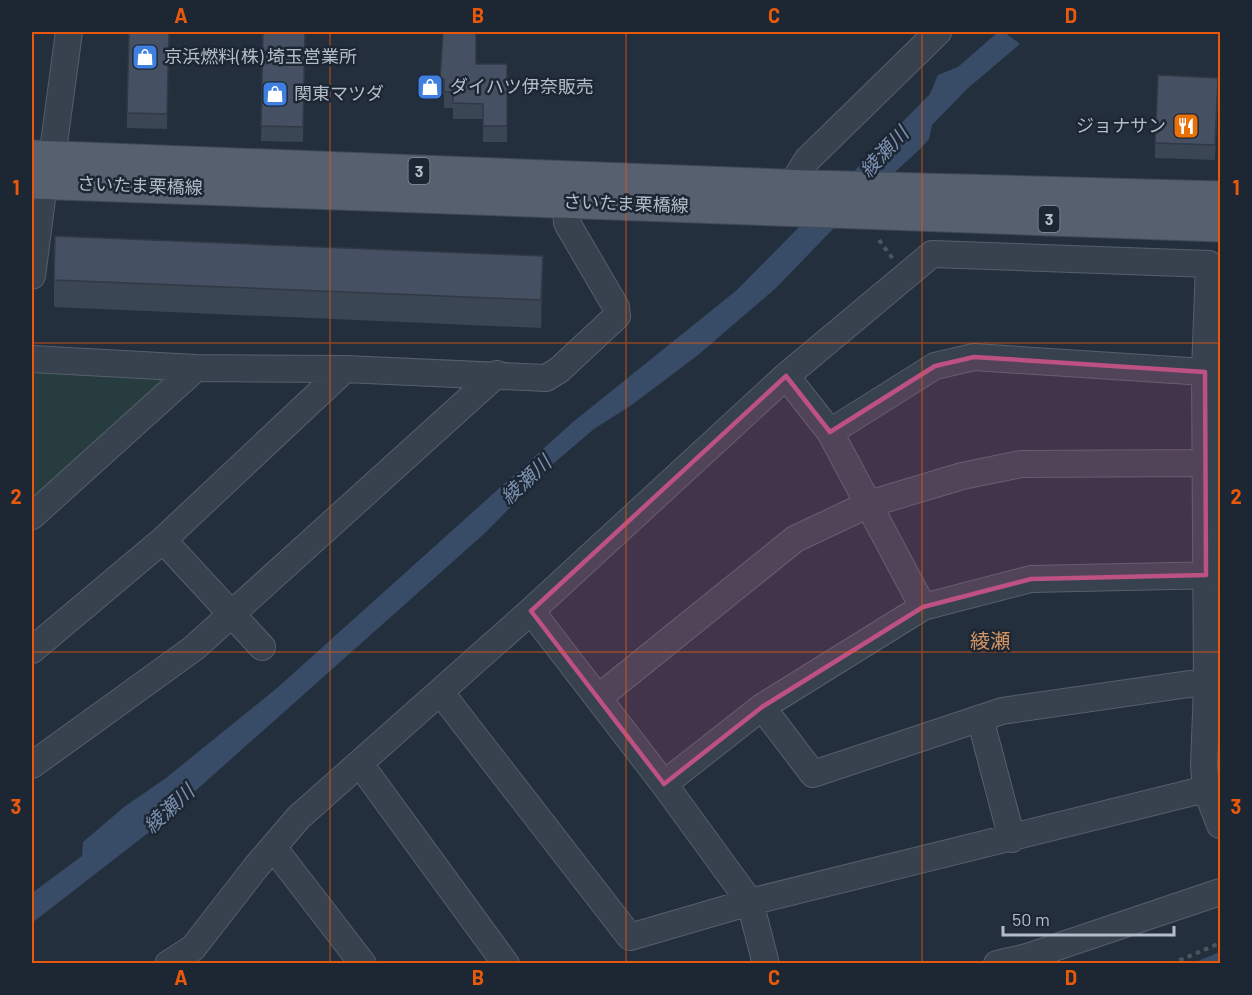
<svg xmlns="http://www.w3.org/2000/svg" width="1252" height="995" font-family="Barlow,'Noto Sans JP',sans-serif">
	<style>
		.green { fill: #263c3f }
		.water { fill: #394c67 }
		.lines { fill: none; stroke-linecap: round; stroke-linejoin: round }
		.minor-casing { stroke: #565f6c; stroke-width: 28 }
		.major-casing { stroke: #414a57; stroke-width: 35 }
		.path { stroke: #44595c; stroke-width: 4; stroke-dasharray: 4.5 4.5; stroke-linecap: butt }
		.minor { stroke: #38414e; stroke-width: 26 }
		.major { stroke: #56606e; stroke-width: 33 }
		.wall { fill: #3b4654 }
		.shaded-wall { fill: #303945 }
		.building { fill: #455162; stroke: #303945; stroke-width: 1.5 }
		.marked { fill: #bd5182; fill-opacity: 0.2; stroke: #bd5182; stroke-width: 4.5; stroke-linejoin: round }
		.grid { fill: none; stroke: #e8590c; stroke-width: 1.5; stroke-opacity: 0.55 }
		.labels { text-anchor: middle; stroke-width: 5; stroke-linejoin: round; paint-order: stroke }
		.shield { fill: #1d2633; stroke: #878f9c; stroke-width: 1.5 }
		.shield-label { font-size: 16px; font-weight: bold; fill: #b4bcc9 }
		.poi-label { font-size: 18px; fill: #b4bcc9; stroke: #1d2633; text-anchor: start }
		.street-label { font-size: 18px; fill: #b4bcc9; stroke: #1d2633 }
		.water-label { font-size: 20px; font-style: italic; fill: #7c92b1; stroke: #1d2633 }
		.neighbourhood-label { font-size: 20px; fill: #d59563; stroke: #1d2633 }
		.neatline { fill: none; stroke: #e8590c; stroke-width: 2 }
		.grid-label { font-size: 20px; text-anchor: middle; font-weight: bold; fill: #e8590c }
	</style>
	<rect width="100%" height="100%" fill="#242f3e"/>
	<path class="green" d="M32,372L161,377L164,388L32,511Z"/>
	<path class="water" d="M998,32H1004L1020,44L968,88L932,125L929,139L920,149L830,232L776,288L698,355L633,404L594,429L554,463L485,533L148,833L32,923V893L82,856L83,842L124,807L166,778L277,688L573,422L737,290L930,94L938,75L958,67Z
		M1220,952V963H1193Z"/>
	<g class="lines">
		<g class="minor-casing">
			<path id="minor" d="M52,158L69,32
				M791,186L807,160L938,32
				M32,276L44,183
				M32,359L196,368L345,369L546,378L559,370L617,316L616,307L567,223L566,203
				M786,376L830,432L923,607
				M830,432L935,366L974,357L1205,372
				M32,516L196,368
				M163,540L262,647
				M531,611L664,784L750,902L766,964
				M32,650L163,540L345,369
				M441,693L630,937L750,902L1206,789
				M598,698L795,539L869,504L962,476L1021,464L1205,463
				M762,707L813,774L1002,711L1189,684L1207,685
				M980,718L1012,839
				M360,764L506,964
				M32,765L194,648L497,374
				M664,784L762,707L923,607L1031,579L1220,575
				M273,847L363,964
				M168,964L193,948L256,867L299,817L531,611L786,376L932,254L1209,264L1205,372L1207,685L1204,766L1206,789L1220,825
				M997,964L1027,957L1220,892"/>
		</g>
		<g class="major-casing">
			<path id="major" d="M32,157L807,187L1220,198
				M32,182L1220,225"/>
		</g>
		<path class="path" d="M879,240L893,259
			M1171,964L1220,943"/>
		<use href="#minor" class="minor"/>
		<use href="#major" class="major"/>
	</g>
	<path class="wall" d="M169,32L167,129L127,128V113Z
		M263,32H305L303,142L261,141Z
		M476,64H507V142H483V119H453V108H444V94H440V79Z
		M1218,93L1215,160L1155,158V143Z
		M54,280L543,284L541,328L54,307Z"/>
	<path class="shaded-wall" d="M543,256V284L541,328V300Z"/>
	<path class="building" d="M129,32H169L167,114L127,113Z
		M263,32H305L303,127L261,126Z
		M443,32H476V64H507V126H483V104L453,103V92H444V79H440Z
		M1158,75L1218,78L1215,145L1155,143Z
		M55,236L543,256L541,300L54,280Z"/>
	<path class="marked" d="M974,357L1205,372L1206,575L1031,579L923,607L762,707L664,784L531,611L786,376L830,432L935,366Z"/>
	<path class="grid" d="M330,32V964M626,32V964M922,32V964M32,343H1220M32,652H1220"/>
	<defs>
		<g id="shop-square" transform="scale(1.35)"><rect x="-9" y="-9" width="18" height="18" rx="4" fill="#3f7fe0" stroke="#1d2633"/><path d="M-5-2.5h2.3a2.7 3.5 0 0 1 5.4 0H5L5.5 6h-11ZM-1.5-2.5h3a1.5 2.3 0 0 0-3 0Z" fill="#fff"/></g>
		<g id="restaurant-square" transform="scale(1.35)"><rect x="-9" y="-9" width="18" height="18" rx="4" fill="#e8710a" stroke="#1d2633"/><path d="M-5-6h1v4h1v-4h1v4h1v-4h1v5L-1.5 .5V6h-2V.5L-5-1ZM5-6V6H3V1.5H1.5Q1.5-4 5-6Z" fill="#fff"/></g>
	</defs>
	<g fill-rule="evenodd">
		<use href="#shop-square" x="145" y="57"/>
		<use href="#shop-square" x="430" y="87"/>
		<use href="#shop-square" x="275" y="94"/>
		<use href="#restaurant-square" x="1186" y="126"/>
	</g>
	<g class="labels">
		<g class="shield">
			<rect x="408.5" y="158" width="21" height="26" rx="4.5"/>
			<rect x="1038.5" y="206" width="21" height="26" rx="4.5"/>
		</g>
		<g class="shield-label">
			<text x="419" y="177">3</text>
			<text x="1049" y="225">3</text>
		</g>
		<g class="poi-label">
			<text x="164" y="63">京浜燃料(株) 埼玉営業所</text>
			<text x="450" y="93">ダイハツ伊奈販売</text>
			<text x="294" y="100">関東マツダ</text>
			<text x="1166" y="132" text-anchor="end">ジョナサン</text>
		</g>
		<g class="street-label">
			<text transform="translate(140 186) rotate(2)" y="6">さいたま栗橋線</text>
			<text transform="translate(626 204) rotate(2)" y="6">さいたま栗橋線</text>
		</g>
		<g class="water-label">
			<text transform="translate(884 152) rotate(-47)" y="7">綾瀬川</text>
			<text transform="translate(526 480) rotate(-43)" y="7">綾瀬川</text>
			<text transform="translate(169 809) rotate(-43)" y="7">綾瀬川</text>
		</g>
		<g class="neighbourhood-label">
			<text x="990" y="648">綾瀬</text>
		</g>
	</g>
	<rect width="1252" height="995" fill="none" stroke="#1d2633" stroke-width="66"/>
	<path d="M1003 926v9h171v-9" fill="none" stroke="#b4bcc9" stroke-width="3"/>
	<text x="1012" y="926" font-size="18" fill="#b4bcc9" stroke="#1d2633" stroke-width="4.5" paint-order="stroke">50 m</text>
	<rect x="33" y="33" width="1186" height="929" class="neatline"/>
	<g class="grid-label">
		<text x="181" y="23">A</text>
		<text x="478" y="23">B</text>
		<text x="774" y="23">C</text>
		<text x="1071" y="23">D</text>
		<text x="16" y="195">1</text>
		<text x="1236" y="195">1</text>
		<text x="16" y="504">2</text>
		<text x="1236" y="504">2</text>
		<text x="16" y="814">3</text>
		<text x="1236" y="814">3</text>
		<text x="181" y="985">A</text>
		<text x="478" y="985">B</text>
		<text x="774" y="985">C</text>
		<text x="1071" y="985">D</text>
	</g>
</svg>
